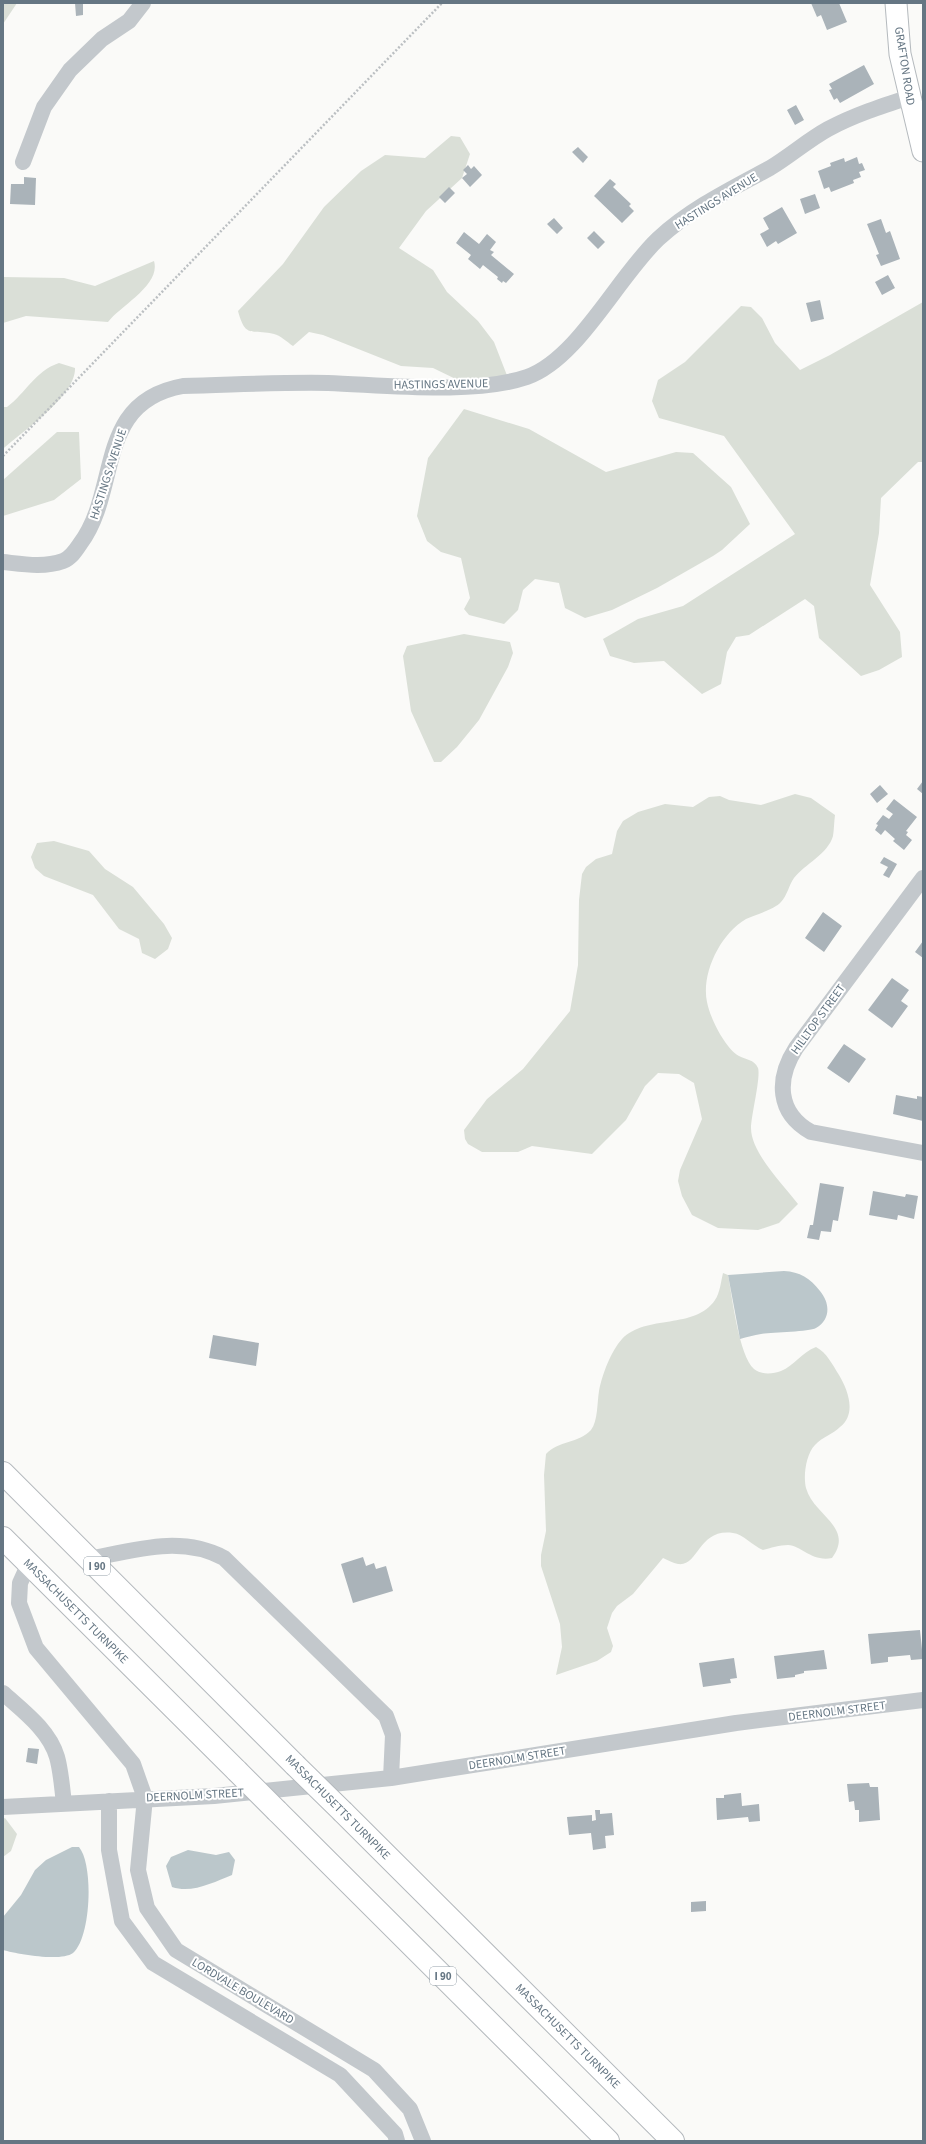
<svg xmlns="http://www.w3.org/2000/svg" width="926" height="2144" font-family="'Source Sans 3',sans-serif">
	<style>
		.green { fill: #dadfd7 }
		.water { fill: #bbc7cb }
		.building { fill: #aab3b9 }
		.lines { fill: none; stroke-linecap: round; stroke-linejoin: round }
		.major-casing { stroke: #b5babe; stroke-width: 23 }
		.highway-casing { stroke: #b4b9bd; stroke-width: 24 }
		.path { stroke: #bbbfc2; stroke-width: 2.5; stroke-dasharray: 2 2; stroke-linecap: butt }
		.minor { stroke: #c3c8cc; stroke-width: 16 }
		.major { stroke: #fff; stroke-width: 21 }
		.highway { stroke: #fff; stroke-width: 22 }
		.highway-bridge-casing { stroke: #b4b9bd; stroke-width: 24; stroke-linecap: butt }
		.highway-bridge { stroke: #fff; stroke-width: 22 }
		.labels { text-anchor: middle; stroke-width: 4; stroke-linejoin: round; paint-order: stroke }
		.shield { fill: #fff; stroke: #939fa8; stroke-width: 1 }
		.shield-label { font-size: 11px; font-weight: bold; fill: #657683 }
		.street-label { font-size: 12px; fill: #657683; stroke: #fff }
	</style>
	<rect width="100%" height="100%" fill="#fafaf8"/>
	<path class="green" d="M3,3H17L3,24Z
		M451,136L460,137L470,154L462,178L426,211L399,248L433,270L447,292L478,321L494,342L508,378L464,383L433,368L401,366L323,335L309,332L293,346C287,342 280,335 274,334C251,328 246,340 238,311L283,264L324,207L361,171L385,155L425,158Z
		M154,261C161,285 121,305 108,322L26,316L3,323V277L64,278L95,286Z
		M923,302V462H918L881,498L879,533L870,585L900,632L902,657L879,670L861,676L819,638L814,606L805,599L749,635L736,637L727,652L721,684L702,694L664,661L634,663L610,656L603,639L638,619L683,606L795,534L724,436L659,418L652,401L658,380L685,362L741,306L751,307L762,318L775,343L800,370L830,355Z
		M59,363L75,368C76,396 23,431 3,449V407H7C26,393 35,371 59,363Z
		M464,409L529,429L606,472L676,452L693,453L731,487L750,524L722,550L713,556L657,588L612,610L585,618L565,608L559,583L535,579L523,590L518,610L504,624L469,615L464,609L470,598L461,558L441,552L427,541L417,516L428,458Z
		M57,432H79L81,479L54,500L3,516V480Z
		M464,634L510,642L513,653L508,667L479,720L457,747L441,762H434L411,711L403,656L407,646Z
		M795,794L811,798L835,815C834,822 834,830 833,836C828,854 805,864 794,878C789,885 787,896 781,902C775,909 755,915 746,919C720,934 701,974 707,1002C710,1018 725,1048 739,1056C746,1060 754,1059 758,1068C761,1077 751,1116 751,1128C751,1153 783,1184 798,1204L779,1223L758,1230L718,1228L692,1215L682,1196L678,1181L680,1170L702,1119L694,1083L679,1074L658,1073L645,1086L626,1120L592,1154L532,1146L518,1152H482L468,1144L465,1139L464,1130L487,1099L523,1069L570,1011L578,965L579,900L582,874L586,867L596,859L612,854L617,831L623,821L638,812L665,804L693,807L709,797L720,796L729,800L761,805Z
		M54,841L89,851L105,869L133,887L164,924L172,938L168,949L155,959L142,953L139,939L119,929L93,895L44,876L35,868L31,857L37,843Z
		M723,1273L728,1275C732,1296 739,1356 754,1369C761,1375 773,1374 781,1371C794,1366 802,1352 816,1347C827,1353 832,1364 839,1375C848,1390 857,1414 840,1427C833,1434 822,1437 815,1445C806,1454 803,1476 806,1488C813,1515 855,1527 832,1558C812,1562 802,1546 788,1545C780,1545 770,1548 763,1550C753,1546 743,1534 733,1533C698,1528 699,1567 678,1564C673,1563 668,1560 663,1558L633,1594L617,1606L612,1613L607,1628L613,1646L611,1652L597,1661L556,1675L562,1647L560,1624L541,1566V1555L546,1531L544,1475L546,1454C558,1441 579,1443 591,1430C598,1421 597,1403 599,1391C602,1375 611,1351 622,1339C646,1314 695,1330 715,1300C720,1293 721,1281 723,1273Z
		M5,1818L17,1834L11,1851L3,1857V1819Z"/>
	<path class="water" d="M784,1271C800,1272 810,1278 820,1291C830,1303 831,1319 816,1328C809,1332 772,1332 761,1334C754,1335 747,1337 740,1339L728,1275Z
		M72,1847H79C94,1865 91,1938 73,1953C61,1962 17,1954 3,1950V1917L21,1895L35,1870L46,1860Z
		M188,1850L216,1855L229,1852L235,1860L232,1875C214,1882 192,1894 172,1887L166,1866L171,1857Z"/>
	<path class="building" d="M75,3H83V15L76,16Z
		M811,3H839L847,22L827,30L821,15L817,17Z
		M864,65L874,84L840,103L837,98L834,100L829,90L832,89L829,84Z
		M796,105L804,120L795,125L787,110Z
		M578,147L588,157L583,163L572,152Z
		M857,157L859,164L862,163L865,170L859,172L861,177L853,180L854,183L831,192L829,187L824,189L818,171L831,166L830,163L844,158L845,162Z
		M468,165L471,169L474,166L482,175L470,187L462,178L467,174L463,170Z
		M24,177L36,178L35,205L10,204L11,184H24Z
		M610,179L616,184L613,187L631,204L629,206L634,211L622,223L594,196Z
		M449,187L455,193L445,203L439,197Z
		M815,194L820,208L805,214L800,199Z
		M782,207L797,233L778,244L776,241L767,247L760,234L769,229L763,218Z
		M554,218L563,228L557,234L547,224Z
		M881,219L886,233L890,231L900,259L881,266L876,255L879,254L867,224Z
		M594,231L605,242L598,249L587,238Z
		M464,232L479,244L487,234L496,242L490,250L494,252L491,255L514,274L506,283L503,281L502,283L497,279L498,277L483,265L480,269L468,259L471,255L456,243Z
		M888,275L895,288L882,295L875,282Z
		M820,300L824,319L811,322L806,303Z
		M923,781V794L917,789Z
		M880,785L888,794L877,803L870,794Z
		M894,799L917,817L906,831L908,832L906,835L912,840L904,850L893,841L895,839L885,830L881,835L875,830L878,825L876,824L883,815L889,819L893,814L886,809Z
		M884,857L897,864L889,878L883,875L888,867L880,863Z
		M823,912L842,926L824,952L805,938Z
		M923,941V958L915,952Z
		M892,978L909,990L901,1001L908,1006L892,1028L868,1010Z
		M844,1044L866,1059L849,1083L827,1068Z
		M896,1095L917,1099V1096L923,1097V1121L893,1114Z
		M820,1183L844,1187L838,1221L833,1220L831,1232L821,1231L819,1240L807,1238L810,1225H813Z
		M873,1191L905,1197L906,1194L918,1196L914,1219L898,1215L897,1220L869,1215Z
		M213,1335L259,1343L256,1366L209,1358Z
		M363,1557L366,1566L374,1563L376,1569L386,1566L393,1591L353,1603L341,1564Z
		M920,1630L923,1659L911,1660L910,1655L888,1657V1662L871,1664L868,1634Z
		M824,1650L827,1669L804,1671V1673L795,1675V1677L777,1679L774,1656Z
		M734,1658L737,1678L730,1679L731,1683L703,1687L699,1663Z
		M28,1748L39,1749L37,1764L26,1762Z
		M869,1783L870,1787H878L880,1820L859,1822V1810H855L854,1801L849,1802L847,1784Z
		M741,1793L742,1806L759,1804L760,1821L749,1822L748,1817L717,1820L716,1798H724V1795Z
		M595,1810H600V1814L612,1813L614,1835L605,1836L606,1848L593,1850L591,1833L569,1835L567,1817L592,1815V1821L596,1820Z
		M706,1901V1911L691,1912V1902Z"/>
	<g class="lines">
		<g class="major-casing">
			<path id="major" d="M896,3L900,54L923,151"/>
		</g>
		<g class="highway-casing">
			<path id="highway" d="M3,1473L295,1765
				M3,1538L237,1771
				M277,1811L608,2141
				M343,1812L673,2141"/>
		</g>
		<path class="path" d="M3,456L442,3"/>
		<path class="minor" d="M23,162L44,107L70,70L102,39L129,21L143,3
			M3,562C22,564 44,568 63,561C71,558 76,550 80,544C121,489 94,402 183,386C231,385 280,382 328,383C385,385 474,395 527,377C578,359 617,278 658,239C690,209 731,189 770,168C790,156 808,140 828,129C854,115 882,106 910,97
			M923,878L796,1048C776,1079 777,1113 811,1132L923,1153
			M89,1559C135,1550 181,1535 224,1558L386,1716L393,1735L391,1778
			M30,1566L25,1572L20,1583L19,1603L36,1648L133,1764L145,1798L138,1870L147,1908L176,1950L374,2070L410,2109L423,2141
			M3,1693C23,1711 49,1730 57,1757C61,1771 62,1788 64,1803
			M109,1801V1850L122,1921L153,1963L340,2075L395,2134L397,2141
			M3,1807L214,1796L391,1778L736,1723L923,1700"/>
		<use href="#major" class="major"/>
		<use href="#highway" class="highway"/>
		<g class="highway-bridge-casing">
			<path id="highway-bridge" d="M295,1765L343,1812
				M237,1771L277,1811"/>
		</g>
		<use href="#highway-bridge" class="highway-bridge"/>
	</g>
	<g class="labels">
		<g class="shield">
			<rect x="84" y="1557" width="26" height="18" rx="3"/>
			<rect x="430" y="1967" width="26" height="18" rx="3"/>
		</g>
		<g class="shield-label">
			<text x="97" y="1570">I 90</text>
			<text x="443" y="1980">I 90</text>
		</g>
		<g class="street-label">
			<text transform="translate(905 66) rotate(81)" y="4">GRAFTON ROAD</text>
			<text transform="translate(716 201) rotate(-32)" y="4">HASTINGS AVENUE</text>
			<text transform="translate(441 384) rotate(-1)" y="4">HASTINGS AVENUE</text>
			<text transform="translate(108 474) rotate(-72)" y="4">HASTINGS AVENUE</text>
			<text transform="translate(818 1019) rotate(-54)" y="4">HILLTOP STREET</text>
			<text transform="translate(76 1611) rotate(45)" y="4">MASSACHUSETTS TURNPIKE</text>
			<text transform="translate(837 1711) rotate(-7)" y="4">DEERNOLM STREET</text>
			<text transform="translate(517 1758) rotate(-9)" y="4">DEERNOLM STREET</text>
			<text transform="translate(195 1795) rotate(-3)" y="4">DEERNOLM STREET</text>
			<text transform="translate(338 1807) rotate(45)" y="4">MASSACHUSETTS TURNPIKE</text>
			<text transform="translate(243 1991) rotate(31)" y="4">LORDVALE BOULEVARD</text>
			<text transform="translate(568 2036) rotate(45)" y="4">MASSACHUSETTS TURNPIKE</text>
		</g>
	</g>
	<rect width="926" height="2144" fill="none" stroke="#657683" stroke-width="8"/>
</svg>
